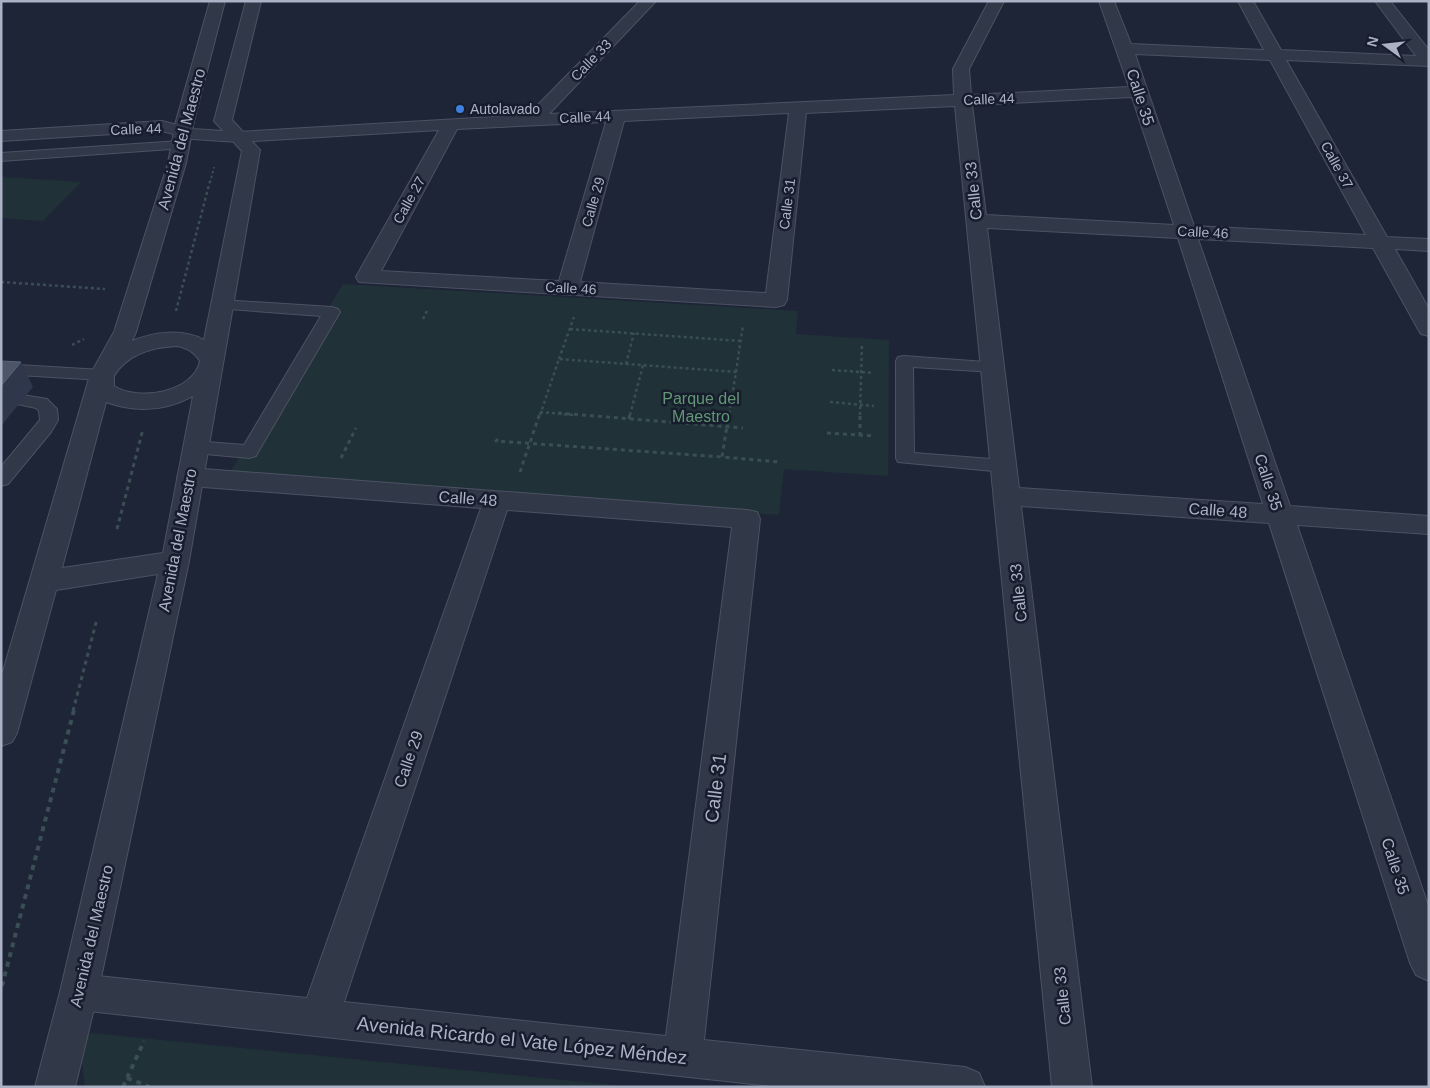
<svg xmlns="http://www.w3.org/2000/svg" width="1430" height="1088" font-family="Arial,sans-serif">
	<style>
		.green { fill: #203238 }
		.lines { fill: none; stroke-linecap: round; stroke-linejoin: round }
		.service-casing { stroke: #4c5263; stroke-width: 2 }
		.minor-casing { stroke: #4c5263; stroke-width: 2 }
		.tertiary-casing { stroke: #4c5263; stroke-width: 2 }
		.path-far3 { stroke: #3a4e53; stroke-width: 2; stroke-dasharray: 2.5 2.5; stroke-linecap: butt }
		.path-far2 { stroke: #3a4e53; stroke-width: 2.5; stroke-dasharray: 3 3; stroke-linecap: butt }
		.path-far1 { stroke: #3a4e53; stroke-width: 3; stroke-dasharray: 4 4; stroke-linecap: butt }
		.path { stroke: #3a4e53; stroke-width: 4; stroke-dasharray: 5 5; stroke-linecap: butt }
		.service { fill: #313848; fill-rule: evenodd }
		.minor { fill: #313848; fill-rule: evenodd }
		.tertiary { fill: #313848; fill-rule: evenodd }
		.shaded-wall { fill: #2e374b }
		.building { fill: #4c566b; stroke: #5b6479 }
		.shop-dot { fill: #3f7fe0; stroke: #171d2c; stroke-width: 2 }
		.labels { text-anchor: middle; stroke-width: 5; stroke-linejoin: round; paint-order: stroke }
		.far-street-label { font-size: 14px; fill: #abb2c5; stroke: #171d2c }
		.far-poi-label { font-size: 14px; fill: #abb2c5; stroke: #171d2c; text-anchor: start }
		.street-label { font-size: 16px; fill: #abb2c5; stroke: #171d2c }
		.park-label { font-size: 16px; fill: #619775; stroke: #171d2c }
		.near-street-label { font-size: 19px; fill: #abb2c5; stroke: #171d2c }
	</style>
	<rect width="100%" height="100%" fill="#1e2537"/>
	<path class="green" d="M1,177L81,182L43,221L1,218Z
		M343,284L798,311L796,334L889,340L888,476L784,469L779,515L230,473Z
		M91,1033L634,1087H85L80,1047L83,1039Z"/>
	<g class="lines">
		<g class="service-casing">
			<path id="service" d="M180,141L187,145L185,148L1,161V153Z
				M222,300L332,307L338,309L340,312L258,452L256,456L249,458L195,453L188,451L186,447L188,443L195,441L244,445L321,316L216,308L214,305L216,302Z
				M904,356L999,363L1002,367L999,371L993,372L913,367L914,453L1004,460L1011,462L1013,466L1011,470L1004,472L898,462L896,458V361L898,357Z
				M1,364L102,370L108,371L111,375L108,379L102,380L1,374Z
				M23,395L47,399L57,409L58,420L51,432L8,484L1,486V467L40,420L39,411L36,408L17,404L14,400L17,396Z"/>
		</g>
		<g class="minor-casing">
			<path id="minor" d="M640,1H656L549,114L954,95L953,69L989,1H1004L969,69L971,95L1129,87L1099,1H1114L1131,44L1264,50L1238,1H1253L1281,50L1416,56L1375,1H1390L1429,50V66L1286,60L1387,237L1429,239V251L1395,249L1429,309V336L1421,334L1418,329L1373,248L1198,239L1290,506L1429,516V534L1297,525L1429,908V981L1416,975L1410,963L1269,523L1021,506L1092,1087H1052L955,106L806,113L787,300L784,305L776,307L359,282L356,277L439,130L238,142L193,139L162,131L1,141V131L162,121L193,129L238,132L528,115ZM1135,54L1270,60L1366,235L1194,226ZM1132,97L1174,225L986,215L972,105ZM789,113L766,293L580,282L624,121ZM606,122L559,281L381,271L457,129ZM987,228L1178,238L1263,504L1019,488Z
				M190,468L747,510L757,512L760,519L704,1040L965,1067L979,1073L985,1087H780L79,1010L66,1005L60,992L66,979L79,974L307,998L481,508L190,486L181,483L177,477L181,471ZM507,510L732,527L666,1036L344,1002Z"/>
		</g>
		<g class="tertiary-casing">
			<path id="tertiary" d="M210,1H225L194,121L186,163L136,332L132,341C154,332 183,328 204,340L242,151L214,121L246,1H261L232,120L260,150L189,561L98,992L75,1087H35L60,992L158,574L56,590L17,733L12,742L1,746V678L90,375L114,332L168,163L176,121ZM177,346C188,348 194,352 200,361C194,392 139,402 114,386V376C127,354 153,347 177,346ZM193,396L163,553L62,568L106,402C136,413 165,411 193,396Z"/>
		</g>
		<path class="path-far3" d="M210,183L214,167"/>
		<path class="path-far2" d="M1,282L105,289
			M176,311L210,181
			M423,319L428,309
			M570,329L741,341
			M72,345L84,339
			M559,359L574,317
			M626,364L634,333
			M832,370L874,373
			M736,372L743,325
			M830,402L874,406
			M540,412L573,415
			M540,415L559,359L736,372L729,415
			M630,415L643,365
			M860,415L862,343"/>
		<path class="path-far1" d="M558,413L743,428
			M729,413L722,457L780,462
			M629,419L630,413
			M827,433L874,436
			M860,436V413
			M498,439L496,441L722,457
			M341,458L356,428
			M520,472L540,413
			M117,529L143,429
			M73,711L97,619"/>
		<path class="path" d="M2,986L74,710
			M127,1078L150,1087
			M123,1087L144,1041"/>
		<use href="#service" class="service"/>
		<use href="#minor" class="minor"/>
		<use href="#tertiary" class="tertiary"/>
	</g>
	<path class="shaded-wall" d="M21,362L33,387L1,426V386Z"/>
	<path class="building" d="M1,361L21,362L1,386Z"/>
	<circle class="shop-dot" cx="460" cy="109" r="5"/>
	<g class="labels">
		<g class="far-street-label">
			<text transform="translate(591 60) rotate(-46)" y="5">Calle 33</text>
			<text transform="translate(989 99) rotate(-2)" y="5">Calle 44</text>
			<text transform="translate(585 117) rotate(-3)" y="5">Calle 44</text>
			<text transform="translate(136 129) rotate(-2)" y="5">Calle 44</text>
			<text transform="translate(1337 165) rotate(61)" y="5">Calle 37</text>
			<text transform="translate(409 200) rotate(-61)" y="5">Calle 27</text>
			<text transform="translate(593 202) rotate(-74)" y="5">Calle 29</text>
			<text transform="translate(787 204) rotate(-83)" y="5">Calle 31</text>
			<text transform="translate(1203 232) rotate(3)" y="5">Calle 46</text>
			<text transform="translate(571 288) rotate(3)" y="5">Calle 46</text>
		</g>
		<g class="far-poi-label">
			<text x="470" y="114">Autolavado</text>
		</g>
		<g class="street-label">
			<text transform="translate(1141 97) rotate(72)" y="6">Calle 35</text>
			<text transform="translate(181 139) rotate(-75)" y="6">Avenida del Maestro</text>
			<text transform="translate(973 191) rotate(-96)" y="6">Calle 33</text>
			<text transform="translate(1269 482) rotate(72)" y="6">Calle 35</text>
			<text transform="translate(468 498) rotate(4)" y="6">Calle 48</text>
			<text transform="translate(1218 510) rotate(4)" y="6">Calle 48</text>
			<text transform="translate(177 540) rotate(-79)" y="6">Avenida del Maestro</text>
			<text transform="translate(1018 593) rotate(-96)" y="6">Calle 33</text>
			<text transform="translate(408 759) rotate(-71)" y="6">Calle 29</text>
			<text transform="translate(1396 866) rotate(72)" y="6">Calle 35</text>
			<text transform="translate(91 936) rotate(-77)" y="6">Avenida del Maestro</text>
			<text transform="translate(1062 996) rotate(-96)" y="6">Calle 33</text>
		</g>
		<g class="park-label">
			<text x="701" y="404">Parque del<tspan x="701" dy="18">Maestro</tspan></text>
		</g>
		<g class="near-street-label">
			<text transform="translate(715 788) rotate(-83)" y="7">Calle 31</text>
			<text transform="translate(522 1040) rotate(6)" y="7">Avenida Ricardo el Vate López Méndez</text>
		</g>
	</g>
	<rect width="1430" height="1088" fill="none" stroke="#abb2c5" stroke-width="5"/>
	<g transform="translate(1385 45) rotate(285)" stroke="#171d2c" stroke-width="4" paint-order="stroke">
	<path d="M0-4L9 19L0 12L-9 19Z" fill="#abb2c5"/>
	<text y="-8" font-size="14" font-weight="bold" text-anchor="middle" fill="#abb2c5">N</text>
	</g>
</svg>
